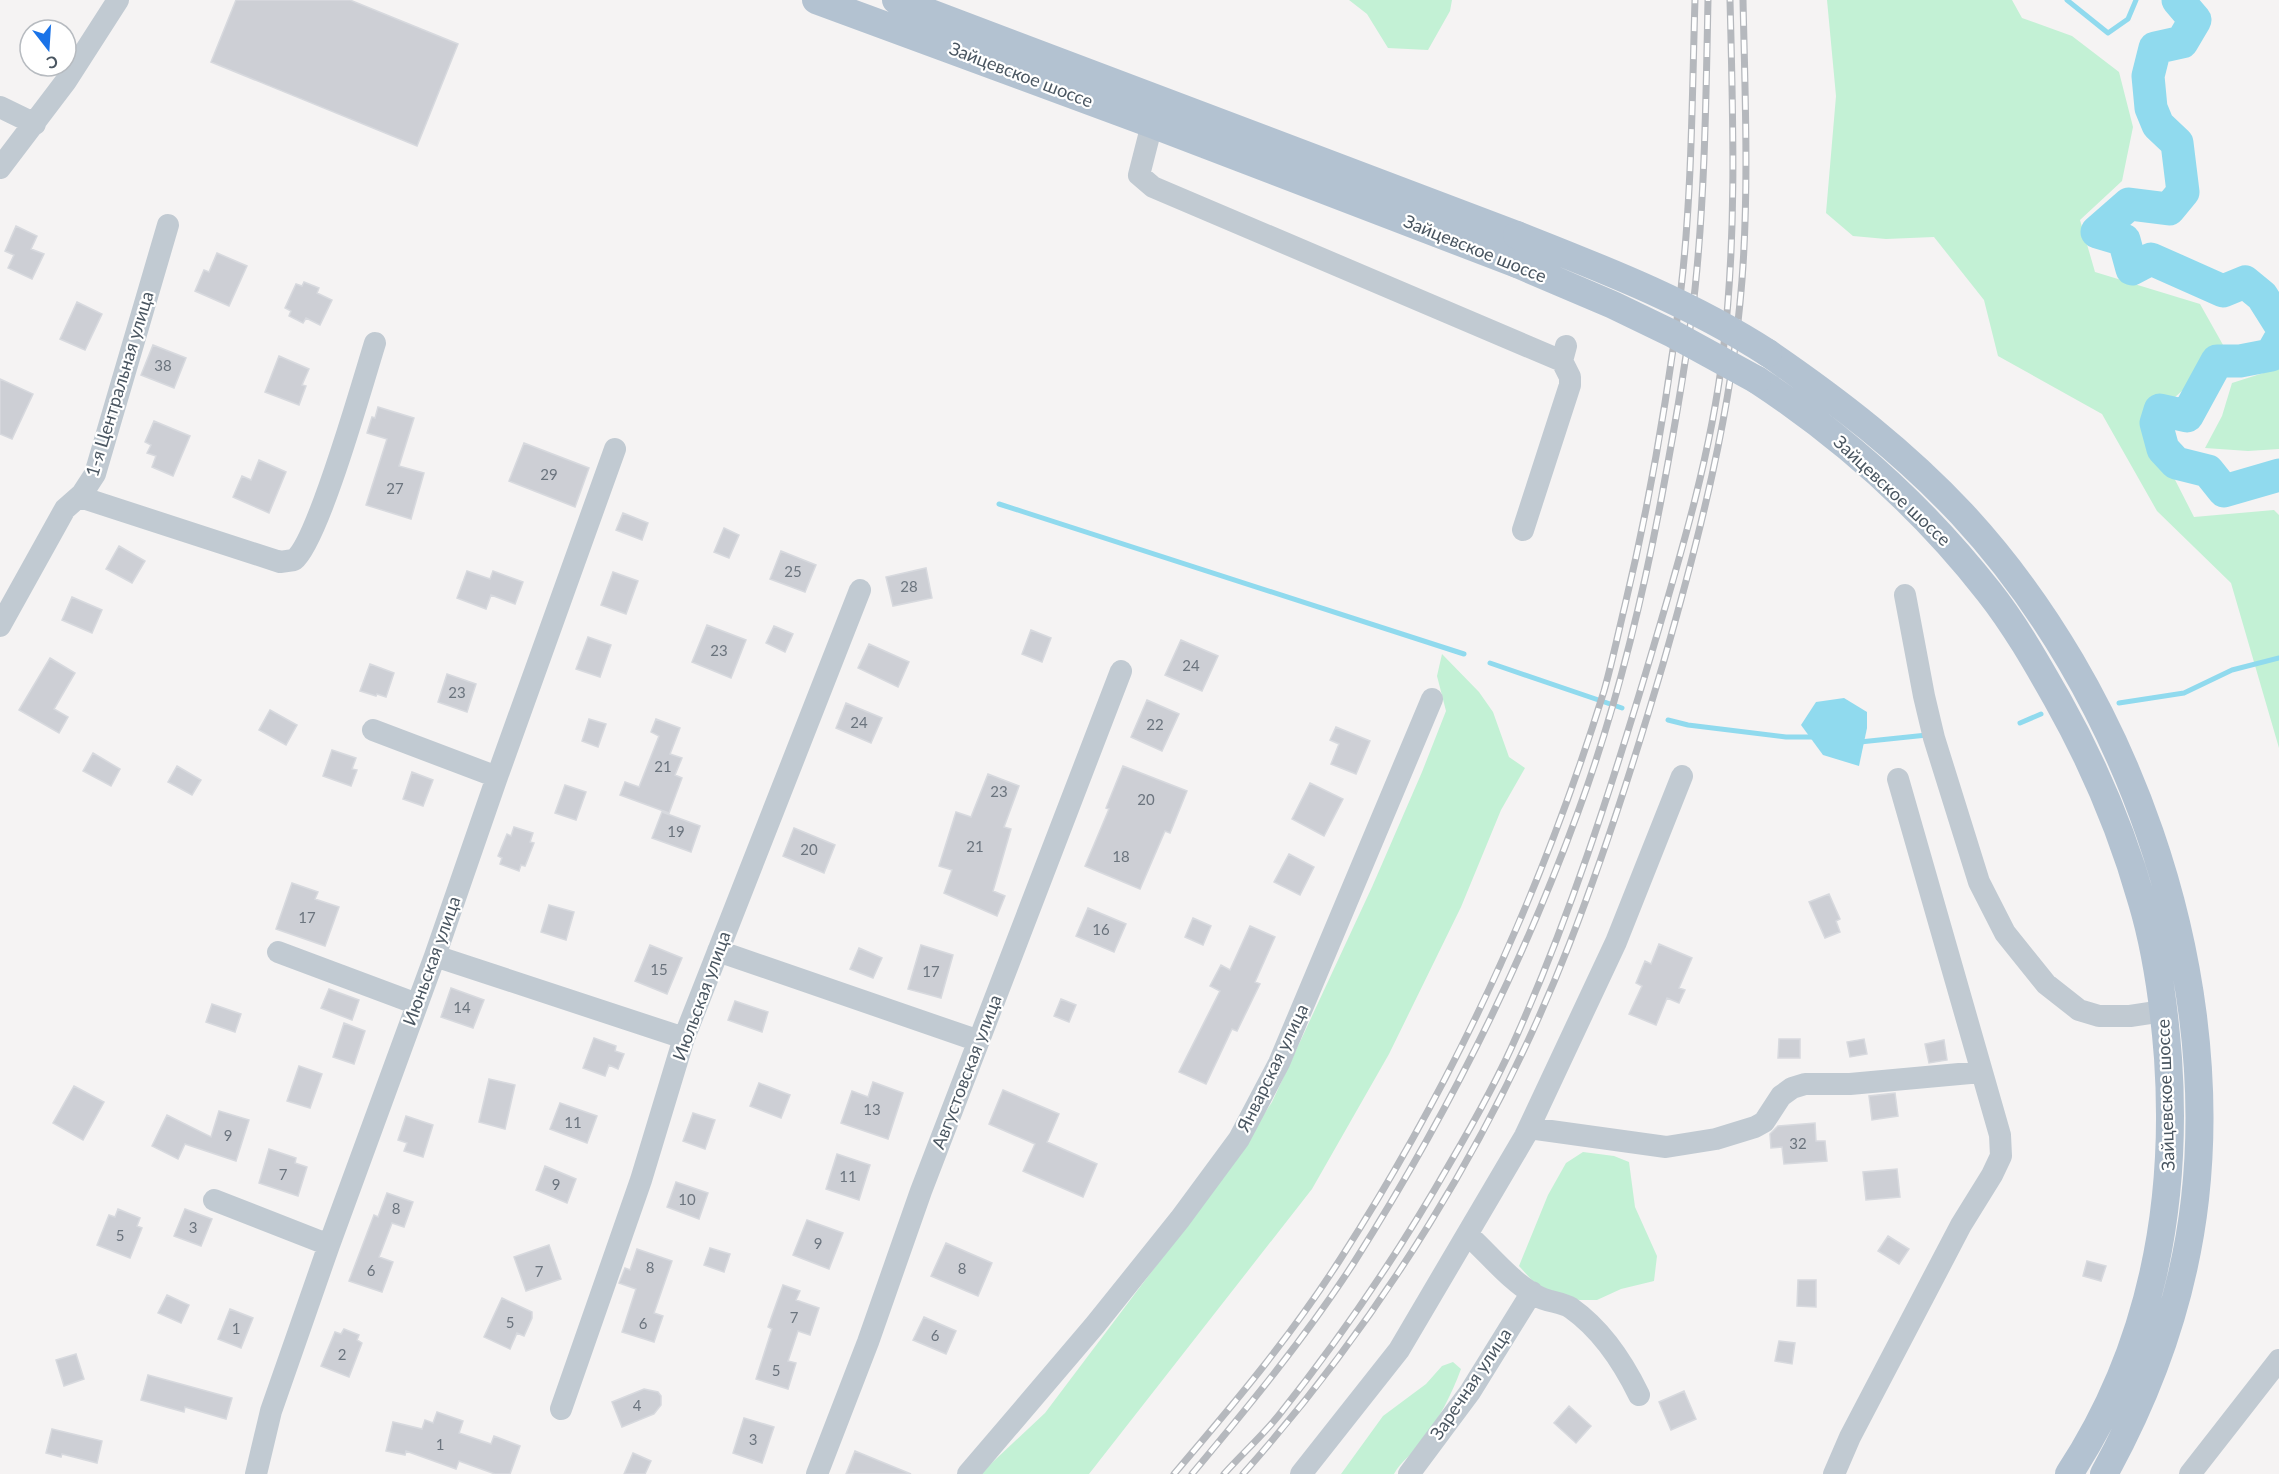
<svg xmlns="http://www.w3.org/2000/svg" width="2279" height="1474" font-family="Lato,sans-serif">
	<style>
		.green { fill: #c3f1d5 }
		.water { fill: #90daee }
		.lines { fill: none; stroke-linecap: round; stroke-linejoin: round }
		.stream { stroke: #90daee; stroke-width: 5 }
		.river { stroke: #90daee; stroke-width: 33 }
		.building { fill: #cdcfd5; stroke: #d7d9de; stroke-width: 1.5 }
		.minor { stroke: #c1cad2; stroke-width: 22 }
		.major { stroke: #b3c2d1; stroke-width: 28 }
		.rail-casing { stroke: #b5b8bd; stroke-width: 7 }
		.rail { stroke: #fff; stroke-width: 4.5; stroke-dasharray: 14; stroke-linecap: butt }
		.major-bridge { stroke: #b3c2d1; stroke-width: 28 }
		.labels { text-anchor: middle; stroke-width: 4.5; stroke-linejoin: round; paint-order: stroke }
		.number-label { font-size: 15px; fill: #6b747e }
		.street-label { font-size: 18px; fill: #4a5661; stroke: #fff }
	</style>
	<rect width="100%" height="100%" fill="#f5f3f3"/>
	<path class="green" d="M1349,0H1452L1450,11L1428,50L1388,48L1367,14Z
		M1827,0H2012L2022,18L2072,36L2119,72L2133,127L2122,181L2080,220L2095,272L2200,304L2227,352L2160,410L2156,423L2163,449L2169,468L2194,517L2274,510L2279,515V748L2231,583L2157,511L2102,414L1998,356L1984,300L1934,237L1886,239L1853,236L1826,213L1836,96Z
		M2279,368V449L2248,451L2205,448L2222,416L2232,383Z
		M1442,654L1479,692L1493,712L1509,757L1525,768L1501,810L1461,907L1389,1054L1312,1189L1089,1474H980L1045,1413L1217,1185L1272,1102L1372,887L1422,772L1446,711L1437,676Z
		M1583,1152L1614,1156L1629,1162L1635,1207L1657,1256L1654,1281L1621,1289L1597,1300H1579L1540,1289L1519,1266L1548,1195L1566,1163Z
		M1453,1362L1461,1369C1451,1396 1439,1419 1422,1441C1414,1453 1401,1461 1394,1474H1341L1383,1416L1426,1384L1442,1366Z"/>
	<path class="water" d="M1844,698L1867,712V728L1859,766L1823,755L1801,725L1816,702Z"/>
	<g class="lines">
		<path class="stream" d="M2067,0L2108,33L2128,19L2136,0
			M999,504L1464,654
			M1490,663L1622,708
			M2119,703L2184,693L2232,670L2279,658
			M1668,720L1688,725L1786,737H1815
			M2020,723L2041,714
			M1860,742L1927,735"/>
		<path class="river" d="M2178,0L2195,20L2182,42L2155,48L2148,76L2151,108L2158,125L2177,143L2183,192L2169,209L2129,204L2097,232L2124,240L2132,269L2151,259L2223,291L2245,282L2262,296L2279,323
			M2279,341L2271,355L2240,361H2217L2187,416L2160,410L2156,423L2163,449L2176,463L2208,471L2224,491L2279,475"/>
	</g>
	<path class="building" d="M236,0H350L458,44L417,146L211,62Z
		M16,226L37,236L31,249L44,254L32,279L8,268L14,255L5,251Z
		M217,253L247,266L229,306L195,291L204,270L209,272Z
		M304,282L319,288L317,293L332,300L320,325L306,318L303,323L289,316L291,311L285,308L296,284L302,286Z
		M77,302L102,314L85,350L60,339Z
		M153,345L186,358L174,388L141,375Z
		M279,356L309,369L302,385L306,386L299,405L265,392Z
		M0,379L33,394L12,439L0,434Z
		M378,407L414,418L399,466L424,473L411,519L366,505L387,439L367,433L372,417L375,418Z
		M154,421L190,436L173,476L152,467L156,456L147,453L151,445L145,442Z
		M524,443L589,468L575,507L509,481Z
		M259,460L286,472L269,513L233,497L242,476L251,480Z
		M623,513L648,523L642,540L616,530Z
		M724,528L739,535L729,558L714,552Z
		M119,546L145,561L132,583L106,569Z
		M781,551L816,565L805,592L770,579Z
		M926,568L932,598L893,606L886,577Z
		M467,571L490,579L493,571L523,582L515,604L491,595L486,609L457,598Z
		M613,572L638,581L626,614L601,605Z
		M72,597L102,610L92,633L62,620Z
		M707,625L746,640L731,678L692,662Z
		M774,626L793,634L785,652L766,643Z
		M1031,630L1051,638L1042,662L1022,654Z
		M588,637L611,645L600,677L576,669Z
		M1181,640L1218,656L1202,691L1165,675Z
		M869,644L909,662L898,687L858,668Z
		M50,658L75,673L54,709L68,717L59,733L19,710Z
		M370,664L394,673L386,697L377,694L376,696L360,691Z
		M447,674L476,684L467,712L438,702Z
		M1147,700L1179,714L1162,751L1131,737Z
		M846,703L882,718L871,743L836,728Z
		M270,710L297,725L286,745L259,730Z
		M589,719L606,724L598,747L582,741Z
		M656,719L680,728L670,754L682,758L675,775L682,778L669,813L620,795L625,782L639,787L659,736L651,732Z
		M1336,727L1370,741L1356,774L1331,764L1339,744L1330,740Z
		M332,750L356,758L352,769L357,770L351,786L323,776Z
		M93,753L120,769L111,786L83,771Z
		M177,766L201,780L192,795L168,782Z
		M1123,766L1187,791L1170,833L1165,831L1140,889L1085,866L1109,809L1106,808Z
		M412,772L433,780L423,806L403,799Z
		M988,774L1019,786L1004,827L1011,829L993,891L1005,896L997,916L944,893L952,870L939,866L956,812L971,817Z
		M1310,783L1343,799L1324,836L1292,819Z
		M565,785L586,792L576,820L555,813Z
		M662,812L700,826L691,852L652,838Z
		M514,827L533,833L530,842L534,843L525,866L521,865L519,871L500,864L502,858L498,856L507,834L511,836Z
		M794,828L835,845L824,873L783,856Z
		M1289,854L1314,867L1300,895L1274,882Z
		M292,883L318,892L315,899L339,907L325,946L276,929Z
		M1829,894L1840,919L1836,921L1840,932L1825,938L1809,902Z
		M549,905L574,912L566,940L541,932Z
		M1088,908L1126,924L1114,952L1076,936Z
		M1193,918L1211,926L1203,945L1185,937Z
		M1250,926L1275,937L1255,982L1260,984L1237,1031L1232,1029L1206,1084L1179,1072L1220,991L1210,986L1221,965L1230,970Z
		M1659,944L1692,958L1679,988L1685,990L1679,1003L1667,998L1656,1025L1629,1014L1642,986L1636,983L1645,961L1651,964Z
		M650,945L682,958L667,994L635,981Z
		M921,945L953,955L941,998L908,989Z
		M859,948L882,958L873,978L850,969Z
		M451,988L484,1000L473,1028L441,1017Z
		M329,989L359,1000L352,1020L321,1008Z
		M1061,999L1076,1005L1069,1022L1054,1016Z
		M735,1001L768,1012L762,1032L728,1020Z
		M212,1004L241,1014L235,1032L206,1022Z
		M344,1023L365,1031L354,1064L333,1057Z
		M594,1038L616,1046L615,1051L624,1054L618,1069L609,1065L605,1076L583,1068Z
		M1779,1039H1800V1058H1778Z
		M1864,1039L1867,1054L1850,1057L1847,1042Z
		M1944,1040L1947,1060L1929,1063L1925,1044Z
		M299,1066L322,1074L310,1108L287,1101Z
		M489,1079L515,1085L505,1129L479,1122Z
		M873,1082L903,1093L888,1139L841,1123L852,1091L868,1097Z
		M759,1083L790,1095L781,1118L750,1106Z
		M74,1086L104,1102L83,1140L53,1123Z
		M1003,1090L1059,1114L1047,1142L1097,1164L1083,1197L1023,1171L1035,1144L989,1124Z
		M1895,1093L1898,1116L1872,1120L1869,1096Z
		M560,1103L597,1116L587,1143L550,1129Z
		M219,1111L249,1120L236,1161L185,1144L178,1159L152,1146L167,1115L211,1137Z
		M693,1113L715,1120L705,1149L683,1141Z
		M406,1116L433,1125L423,1157L404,1151L407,1143L398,1140Z
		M1815,1123L1816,1141H1825L1827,1161L1784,1164L1782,1147L1771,1148L1770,1134L1778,1126Z
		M269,1149L296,1158L295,1163L307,1167L298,1196L259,1183Z
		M837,1154L870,1165L859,1200L826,1189Z
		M545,1166L576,1179L567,1203L536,1190Z
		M1897,1169L1900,1197L1866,1200L1863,1172Z
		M676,1182L708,1193L699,1219L667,1207Z
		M387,1193L413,1202L404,1227L392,1223L379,1257L393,1262L382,1292L349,1281L374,1215L378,1217Z
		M118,1209L140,1218L137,1226L142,1228L130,1258L97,1245L109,1215L115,1217Z
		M185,1209L212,1219L201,1246L174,1236Z
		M807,1220L843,1233L829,1269L793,1255Z
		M1888,1236L1909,1249L1899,1264L1878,1251Z
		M946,1243L992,1263L978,1296L931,1276Z
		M549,1245L561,1279L526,1291L514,1257Z
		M710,1248L730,1254L724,1272L704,1265Z
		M637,1249L672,1261L654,1313L663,1316L654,1342L622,1332L636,1289L619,1283L625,1268L630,1270Z
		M2087,1261L2106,1266L2101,1281L2083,1276Z
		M1798,1280H1816V1307L1797,1306Z
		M783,1285L800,1291L796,1300L819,1308L810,1335L798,1331L788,1361L796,1363L788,1389L756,1379L772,1329L768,1327Z
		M167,1295L189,1305L181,1323L158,1313Z
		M502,1298L532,1312V1318L524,1336L517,1333L510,1349L484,1337Z
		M230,1309L253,1318L241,1348L218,1339Z
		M924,1317L956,1331L946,1354L913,1340Z
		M344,1329L359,1335L357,1340L362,1343L349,1377L321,1366L335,1332L341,1334Z
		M1779,1341L1795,1343L1792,1364L1775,1361Z
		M76,1354L84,1379L64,1386L56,1360Z
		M148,1375L232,1398L226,1419L185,1407L184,1412L141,1400Z
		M644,1389L658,1392L661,1396V1405L654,1414L622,1427L612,1402Z
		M1684,1391L1696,1419L1671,1430L1659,1402Z
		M1569,1406L1591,1426L1576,1443L1554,1423Z
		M437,1412L463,1421L459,1433L491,1444L494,1436L520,1446L510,1474H495L459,1461L456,1469L406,1451L405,1455L386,1451L393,1422L422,1429L425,1420L433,1423Z
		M744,1418L774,1427L762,1463L733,1453Z
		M52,1429L102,1441L97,1463L62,1454L61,1457L46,1453Z
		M855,1451L911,1474H846Z
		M633,1453L651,1461L645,1474H624Z"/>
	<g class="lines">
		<path class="minor" d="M0,107L35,124
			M1152,124L1139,175L1153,187L1562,361L1566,346
			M0,168L66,81L118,0
			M80,497L280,562L294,560C318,542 363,381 375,343
			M1523,530L1570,385V377L1562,361
			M1905,595L1924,696L1934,738L1979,882L2005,933L2046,984L2079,1010L2099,1016H2130L2163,1011
			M0,626L65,509L82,494L95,474L168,225
			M373,730L497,777
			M718,951L979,1041
			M278,952L417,1004
			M435,956L684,1038
			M1529,1128L1666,1147L1716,1139L1755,1127L1764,1122L1781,1096L1792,1088L1805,1084H1850L1981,1072
			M214,1200L329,1245
			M1468,1235C1490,1255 1511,1282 1537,1296C1547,1302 1562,1302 1571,1308C1602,1330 1623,1362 1639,1395
			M561,1409L641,1180L684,1038L860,590
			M256,1474L271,1411L329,1245L435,956L497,777L615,449
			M817,1474L868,1342L921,1191L1121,671
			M968,1474L1095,1325L1180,1219L1239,1139L1279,1063L1432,699
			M1301,1474L1399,1350L1525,1136L1616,942L1682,776
			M1409,1474L1470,1392L1532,1292
			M1834,1474L1850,1437L1961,1225L1992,1175L2001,1156L2000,1135L1898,779
			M2190,1474L2279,1360"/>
		<path class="major" d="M816,0L1152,124L1517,264
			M896,0L1517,235
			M1768,353C1838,401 1904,452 1962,514C2125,690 2222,960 2195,1199C2184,1296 2151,1389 2104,1474
			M1757,380C1845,438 1924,509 1989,592C2015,625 2036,662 2057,699C2093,763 2122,831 2142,902C2157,952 2164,1006 2168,1058C2178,1205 2151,1349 2069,1474"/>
		<g class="rail-casing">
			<path id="rail" d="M1174,1474C1233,1405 1292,1335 1341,1258C1454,1082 1542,891 1604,691C1612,663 1618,634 1625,605C1650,501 1668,395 1681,289C1692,193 1692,96 1695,0
				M1192,1474C1248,1407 1305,1338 1353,1264C1443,1122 1520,971 1578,812C1616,709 1642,602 1662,495C1675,426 1687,358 1695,289C1705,193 1706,96 1708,0
				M1224,1474C1242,1454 1262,1436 1279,1415C1342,1336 1400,1251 1450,1163C1474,1122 1498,1079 1517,1035C1569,918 1609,795 1646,672C1677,567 1710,462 1723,353C1737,235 1733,118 1730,0
				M1243,1474C1381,1319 1493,1139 1569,945C1605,853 1635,759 1663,664C1699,539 1732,411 1742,280C1749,187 1745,93 1743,0"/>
		</g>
		<use href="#rail" class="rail"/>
		<path class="major-bridge" d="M1517,235C1603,269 1689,302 1768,353
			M1517,264L1613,305L1673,334L1757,380"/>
	</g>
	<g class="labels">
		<g class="number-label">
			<text x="163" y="371">38</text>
			<text x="549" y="480">29</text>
			<text x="395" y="494">27</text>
			<text x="793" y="577">25</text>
			<text x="909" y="592">28</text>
			<text x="719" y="656">23</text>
			<text x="1191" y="671">24</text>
			<text x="457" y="698">23</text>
			<text x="859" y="728">24</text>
			<text x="1155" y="730">22</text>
			<text x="663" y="772">21</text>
			<text x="999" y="797">23</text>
			<text x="1146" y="805">20</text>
			<text x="676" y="837">19</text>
			<text x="975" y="852">21</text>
			<text x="809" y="855">20</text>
			<text x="1121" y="862">18</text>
			<text x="307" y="923">17</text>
			<text x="1101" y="935">16</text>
			<text x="659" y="975">15</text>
			<text x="931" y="977">17</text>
			<text x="462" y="1013">14</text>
			<text x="872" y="1115">13</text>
			<text x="573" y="1128">11</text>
			<text x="228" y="1141">9</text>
			<text x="1798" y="1149">32</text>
			<text x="283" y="1180">7</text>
			<text x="848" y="1182">11</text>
			<text x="556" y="1190">9</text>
			<text x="687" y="1205">10</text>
			<text x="396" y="1214">8</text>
			<text x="193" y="1233">3</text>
			<text x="120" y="1241">5</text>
			<text x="818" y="1249">9</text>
			<text x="650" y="1273">8</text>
			<text x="962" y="1274">8</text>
			<text x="371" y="1276">6</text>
			<text x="539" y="1277">7</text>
			<text x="794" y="1323">7</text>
			<text x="510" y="1328">5</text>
			<text x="643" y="1329">6</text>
			<text x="236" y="1334">1</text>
			<text x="935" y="1341">6</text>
			<text x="342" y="1360">2</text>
			<text x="776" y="1376">5</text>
			<text x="637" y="1411">4</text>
			<text x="753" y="1445">3</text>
			<text x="440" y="1450">1</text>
		</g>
		<g class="street-label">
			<text transform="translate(1021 75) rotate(21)" y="6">Зайцевское шоссе</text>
			<text transform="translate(1475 249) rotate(22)" y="6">Зайцевское шоссе</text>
			<text transform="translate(120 384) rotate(-73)" y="6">1-я Центральная улица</text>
			<text transform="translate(1892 491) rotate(43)" y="6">Зайцевское шоссе</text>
			<text transform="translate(432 961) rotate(-70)" y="6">Июньская улица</text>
			<text transform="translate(702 996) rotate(-70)" y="6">Июльская улица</text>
			<text transform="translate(1273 1068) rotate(-64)" y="6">Январская улица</text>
			<text transform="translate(967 1072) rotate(-69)" y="6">Августовская улица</text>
			<text transform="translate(2166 1095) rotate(-92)" y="6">Зайцевское шоссе</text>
			<text transform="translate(1471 1384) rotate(-56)" y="6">Заречная улица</text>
		</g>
	</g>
	<g transform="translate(48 48) rotate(163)"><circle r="28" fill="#ffffff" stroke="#b7bbc0" stroke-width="1.5"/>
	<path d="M0-4.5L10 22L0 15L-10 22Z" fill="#1a73e8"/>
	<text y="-9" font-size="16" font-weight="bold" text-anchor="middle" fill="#4a5661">С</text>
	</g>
</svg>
